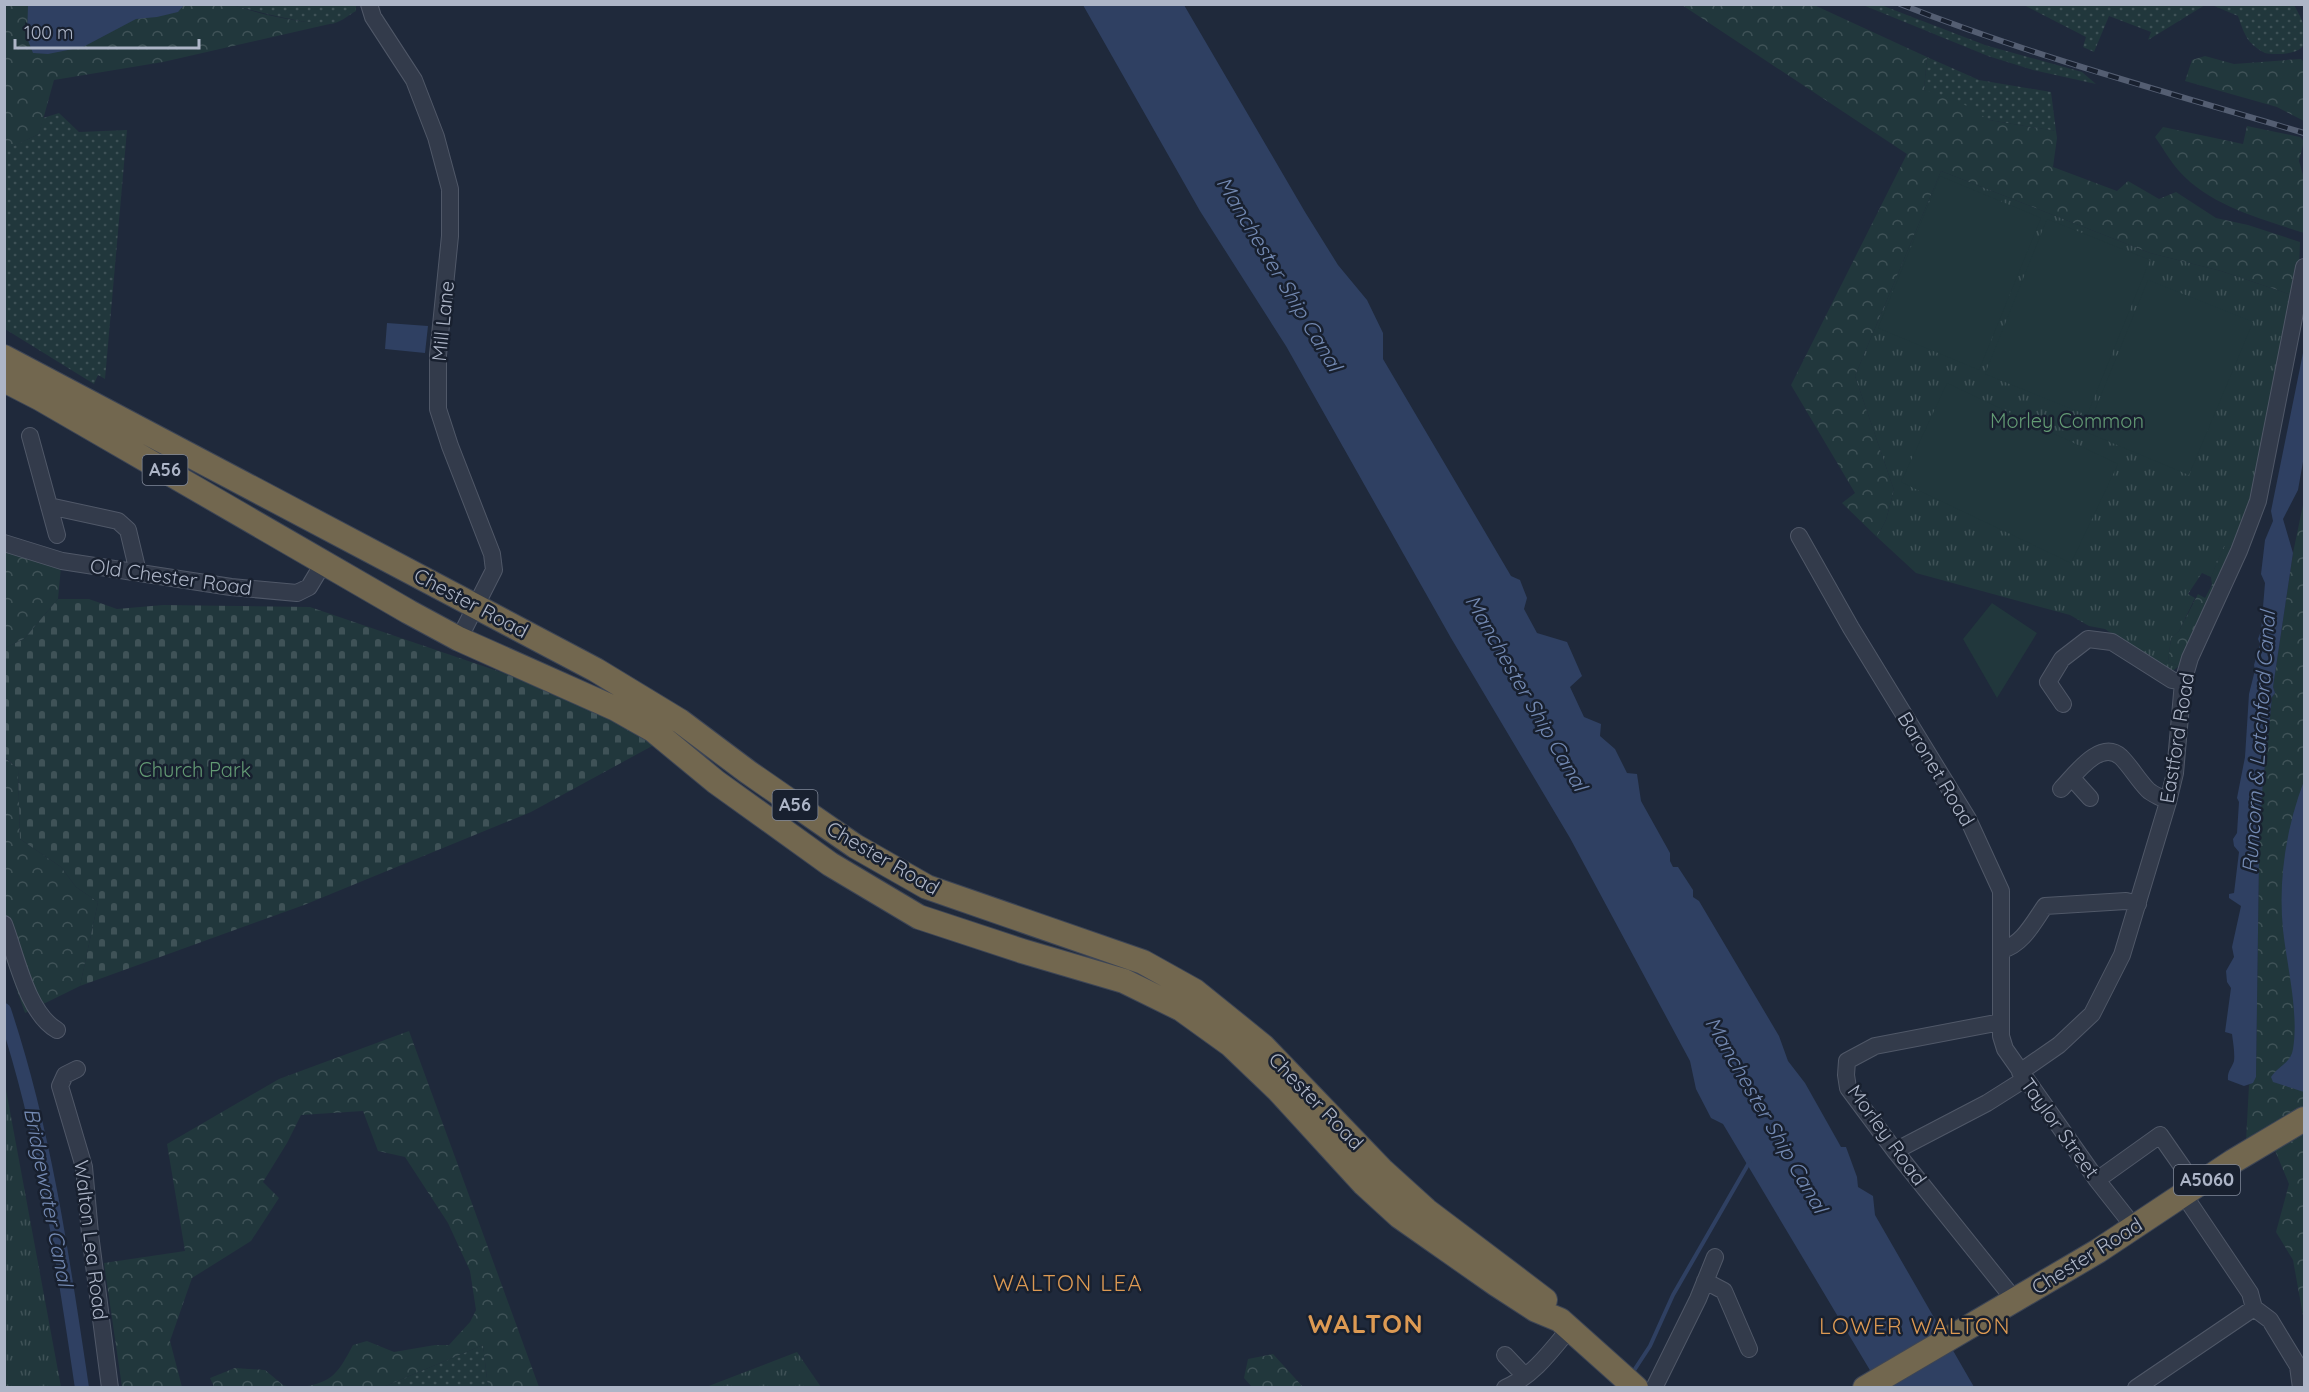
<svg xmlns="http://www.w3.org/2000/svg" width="2309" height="1392" font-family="Quicksand,sans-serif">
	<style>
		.grass { fill: url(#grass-dots) }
		.forest { fill: url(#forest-crowns) }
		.cemetery { fill: url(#cemetery-stones) }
		.park { fill: url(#park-tufts) }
		.garden { fill: #21373c }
		.water { fill: #2f4062 }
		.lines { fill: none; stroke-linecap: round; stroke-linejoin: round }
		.stream { stroke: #2f4062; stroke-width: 4 }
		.canal { stroke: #2f4062; stroke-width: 14 }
		.minor-casing { stroke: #505868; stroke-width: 18 }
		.highway-casing { stroke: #3d4555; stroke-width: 26 }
		.minor { stroke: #333b4b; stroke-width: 16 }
		.highway { stroke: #72674f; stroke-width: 24 }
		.rail-casing { stroke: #545e72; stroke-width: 6 }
		.rail { stroke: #18202f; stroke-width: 4; stroke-dasharray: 11; stroke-linecap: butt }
		.labels { text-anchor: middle; stroke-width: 5; stroke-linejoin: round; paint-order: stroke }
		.shield { fill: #18202f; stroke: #808899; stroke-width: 1.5 }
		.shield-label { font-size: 18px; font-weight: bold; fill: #adb5c7 }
		.street-label { font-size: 20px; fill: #adb5c7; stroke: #18202f }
		.park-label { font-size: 20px; fill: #639a74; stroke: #18202f }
		.water-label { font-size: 21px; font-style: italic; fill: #7389b2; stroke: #18202f }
		.quarter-label { font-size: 22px; letter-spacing: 1.5px; fill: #dd9a53; stroke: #18202f }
		.district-label { font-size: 26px; font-weight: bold; letter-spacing: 1.5px; fill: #dd9a53; stroke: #18202f }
	</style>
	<defs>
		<pattern id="grass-dots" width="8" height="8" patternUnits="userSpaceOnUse" patternTransform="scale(1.5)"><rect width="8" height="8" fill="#21373c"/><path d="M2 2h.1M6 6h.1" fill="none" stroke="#3f5257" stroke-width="1.8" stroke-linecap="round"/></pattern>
		<pattern id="forest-crowns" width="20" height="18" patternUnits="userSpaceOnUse" patternTransform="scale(1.5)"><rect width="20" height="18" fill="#21373c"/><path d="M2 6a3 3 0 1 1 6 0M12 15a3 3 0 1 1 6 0" fill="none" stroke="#3f5257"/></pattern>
		<pattern id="cemetery-stones" width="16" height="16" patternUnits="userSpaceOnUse" patternTransform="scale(1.5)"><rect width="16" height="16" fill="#21373c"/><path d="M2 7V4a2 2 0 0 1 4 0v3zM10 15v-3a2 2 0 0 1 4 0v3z" fill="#3f5257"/></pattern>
		<pattern id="park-tufts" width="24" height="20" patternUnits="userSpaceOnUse" patternTransform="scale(1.5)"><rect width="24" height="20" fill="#21373c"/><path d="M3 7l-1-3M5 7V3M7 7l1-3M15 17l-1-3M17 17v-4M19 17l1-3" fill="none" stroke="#3f5257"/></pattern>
	</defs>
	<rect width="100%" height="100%" fill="#1f293b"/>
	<path class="grass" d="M232,5H356V11C349,15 342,21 335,23C318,28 251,10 232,5Z
		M1863,5H1881L1985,45L2082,72L2096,84L2033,70L1988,56Z
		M2024,5H2205L2148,40L2151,32L2109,16L2094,52L2083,47L2086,37Z
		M2212,5H2294C2300,16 2309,30 2304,44C2300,55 2274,55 2265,53C2260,51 2254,46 2250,42C2244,35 2241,24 2238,16Z
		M1927,57L1979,80L2051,92L2056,131L1989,120L1924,90Z
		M59,113L79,132L127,130L105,379L98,375L94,384L5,329L4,150L39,134L43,118Z
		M483,1345L488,1387H383Z"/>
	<path class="forest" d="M4,5H232C264,15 301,24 334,23L163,62L54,80L39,134L5,150Z
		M1682,5H1814L1927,57L1924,90L1957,100L1989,120L2056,131L2057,138L2053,167L2117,191L2128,181L2159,199L2176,192L2216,218L2248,225L2300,242L2299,271L2258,501L2186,656L2179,666L2168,662L2171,638L2179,631L2198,594L2205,598L2212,585L2211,577L2224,545L2233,549L2289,294L2221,271L2150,253L1941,171L1855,376L1894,490L1886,520L1877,537L1842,503L1855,493L1791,385L1907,154Z
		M2205,56L2234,64L2301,59L2304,62V121L2277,107L2185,81L2192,60Z
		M2247,126L2300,137L2304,141L2299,161L2304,178V233C2262,219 2210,206 2179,171C2170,161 2163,148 2155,137L2163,127L2243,144Z
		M2304,500V1321L2293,1260L2276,1232L2289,1184L2266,1129L2246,1141L2249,1085L2256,1077L2259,860L2262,793L2272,697L2275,693L2273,687L2293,553Z
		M5,548L61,567L58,599L24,639L5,648Z
		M4,757L18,769L20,839L61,867L76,887L98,902L80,986L25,1013L5,956Z
		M409,1031L539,1387H488L483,1345L383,1387H302C333,1382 338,1373 353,1345L367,1341L394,1352L435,1345H449L470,1322L476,1310L470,1271L448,1223L405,1157L378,1151L363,1111L301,1115L287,1143L263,1182L279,1198L251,1241L192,1278L170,1341L182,1387H122L104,1263L185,1251L167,1144L279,1079Z
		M1273,1354L1303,1387H1252L1244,1378L1248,1359Z
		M235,1368L265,1370L283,1385L292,1387H214L210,1378Z"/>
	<path class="cemetery" d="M58,599H89L117,609L163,605L310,607L521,679L602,710L654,745L531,812L304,905L80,986L98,902L76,887L61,867L20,839L18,769L5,757V648L24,639Z"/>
	<path class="park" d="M1941,171L2150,253L2221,271L2289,294L2252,497L2234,549L2224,546L2211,577L2202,573L2188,594L2195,598L2179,631L2171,638L2168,662L2179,666L2170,673L2163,670L2105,629L2089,626L2070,615L1916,573L1877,537L1886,520L1894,490L1855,376Z
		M4,1079L61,1387H5Z
		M797,1352L821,1387H706Z"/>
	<path class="garden" d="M1940,176L2041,218L1979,370L1878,328Z
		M2047,219L2150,260L2087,415L1985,374Z
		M2148,280L2253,322L2189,475L2086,432Z
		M1947,383L2118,464L2071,563L1901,482Z
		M1992,603L2037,633L1997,698L1963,639Z"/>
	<path class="water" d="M28,5V4L184,5L178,12L157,17L136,19L83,47L48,54L33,53L27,38Z
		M1083,5H1184L1305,212L1338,265L1367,300L1383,333V359L1511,576L1520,580L1527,598L1524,609L1537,633L1567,642L1582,676L1570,687L1584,717L1601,724L1600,736L1615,749L1627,773L1637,774L1641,801L1670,853V861L1673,867H1678L1693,890V897L1699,901L1779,1036L1788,1061L1805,1083L1841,1147H1846L1857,1177L1858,1187L1873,1196L1875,1215L1974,1387H1880L1723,1124L1711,1118L1696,1089L1690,1061L1570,838L1451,638L1286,346L1200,211Z
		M387,323L428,326L425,353L385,349Z
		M2304,348V456L2298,490L2283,519L2293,553L2273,687L2275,693L2272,697L2262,793L2259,860L2256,1077L2253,1083L2244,1086L2228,1080C2227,1071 2232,1068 2234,1061C2235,1053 2233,1042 2232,1034L2225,1032L2231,988L2227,982L2226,971L2234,957L2232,947L2241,906L2229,898V894L2234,893L2239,852L2234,846L2233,839L2237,833L2239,802L2237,798L2245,757L2249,694L2255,670L2254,665L2260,644L2258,639L2261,631L2265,583L2261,574L2265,540L2273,521L2271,511Z
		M2304,781V1092L2273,1082L2271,1077C2277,1067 2291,1063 2293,1049C2299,1014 2287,966 2283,930C2278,880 2286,828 2304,781Z"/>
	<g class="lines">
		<path class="stream" d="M1633,1372L1650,1346L1673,1295L1750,1161"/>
		<path class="canal" d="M4,1010C45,1133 63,1260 82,1388"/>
		<g class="minor-casing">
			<path id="minor" d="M369,4L373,17L414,80L436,137L450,189V236L438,355V409L450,446L492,554L494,570L459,639
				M30,436L57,535
				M49,506L118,521L128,530L138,572
				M1799,536L1851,628L1968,819L2001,891V1036L2005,1049L2097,1180L2134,1227
				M4,543L62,561L231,587L297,593L309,587L324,562
				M2063,704L2048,682L2062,659L2088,639L2112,642L2172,680L2183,682
				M2072,778L2090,798
				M2061,789C2074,776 2100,738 2121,757C2131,767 2138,780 2148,790C2153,795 2162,797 2168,802
				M4,924C16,955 27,1013 57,1030
				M2002,950C2023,944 2033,923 2045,906L2126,901L2138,904
				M2001,1022L1875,1046L1847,1061L1846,1075L1848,1088L1895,1151L2009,1293L2013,1302
				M77,1069L65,1075L60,1086L84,1167L90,1234L110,1388
				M2020,1072L2059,1045L2092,1014L2122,955L2168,802L2175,773L2183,682L2190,658L2239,551L2258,501L2304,267
				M1895,1151L1987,1103L2025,1079
				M2097,1180L2160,1135L2183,1168
				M2184,1195L2250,1293L2254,1308L2270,1320L2298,1366L2301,1388
				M1705,1281L1724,1291L1749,1349
				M1505,1355L1525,1376
				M1505,1388C1533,1376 1551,1351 1570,1328
				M1654,1388L1698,1299L1715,1257
				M2136,1388L2254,1308"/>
		</g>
		<g class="highway-casing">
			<path id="highway" d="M4,357L596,670L680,721L748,772L855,846L927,887L1143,962L1195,991L1263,1046L1383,1171L1426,1210L1545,1300
				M4,380L41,399L409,612L459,639L616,709L653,730L716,782L830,864L919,917L1022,951L1124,981L1181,1009L1231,1045L1277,1089L1364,1184L1399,1216L1496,1284L1536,1310L1560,1320L1636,1388
				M1865,1388L2098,1251L2232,1162L2304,1119"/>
		</g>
		<use href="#minor" class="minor"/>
		<use href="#highway" class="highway"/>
		<g class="rail-casing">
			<path id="rail" d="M1900,4C2032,56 2169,93 2304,133"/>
		</g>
		<use href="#rail" class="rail"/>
	</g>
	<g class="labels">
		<g class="shield">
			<rect x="142.5" y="455" width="45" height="30" rx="4.5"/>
			<rect x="772.5" y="790" width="45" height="30" rx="4.5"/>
			<rect x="2174" y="1165" width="66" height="30" rx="4.5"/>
		</g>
		<g class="shield-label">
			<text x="165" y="476">A56</text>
			<text x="795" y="811">A56</text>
			<text x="2207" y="1186">A5060</text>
		</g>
		<g class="street-label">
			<text transform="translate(443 321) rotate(-84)" y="7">Mill Lane</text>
			<text transform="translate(171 577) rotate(8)" y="7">Old Chester Road</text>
			<text transform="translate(471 603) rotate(28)" y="7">Chester Road</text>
			<text transform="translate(2177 738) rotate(-81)" y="7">Eastford Road</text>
			<text transform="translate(1936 769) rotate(59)" y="7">Baronet Road</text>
			<text transform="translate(883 858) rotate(30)" y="7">Chester Road</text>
			<text transform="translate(1316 1101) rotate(46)" y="7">Chester Road</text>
			<text transform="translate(2060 1128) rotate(54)" y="7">Taylor Street</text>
			<text transform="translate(1887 1135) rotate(54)" y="7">Morley Road</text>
			<text transform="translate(91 1240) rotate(83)" y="7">Walton Lea Road</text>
			<text transform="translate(2087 1256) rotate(-32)" y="7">Chester Road</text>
		</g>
		<g class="park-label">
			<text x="2067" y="428">Morley Common</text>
			<text x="195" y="777">Church Park</text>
		</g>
		<g class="water-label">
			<text transform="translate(1279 274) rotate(59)" y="7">Manchester Ship Canal</text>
			<text transform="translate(1526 693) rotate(60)" y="7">Manchester Ship Canal</text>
			<text transform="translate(2259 742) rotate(-86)" y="7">Runcorn &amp; Latchford Canal</text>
			<text transform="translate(1766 1115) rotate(60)" y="7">Manchester Ship Canal</text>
			<text transform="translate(48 1197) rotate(79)" y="7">Bridgewater Canal</text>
		</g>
		<g class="quarter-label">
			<text x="1068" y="1291">WALTON LEA</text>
			<text x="1915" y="1334">LOWER WALTON</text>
		</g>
		<g class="district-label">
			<text x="1366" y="1333">WALTON</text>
		</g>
	</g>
	<rect width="2309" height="1392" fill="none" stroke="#adb5c7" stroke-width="12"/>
	<path d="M15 39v9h184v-9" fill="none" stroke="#adb5c7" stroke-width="3"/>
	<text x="24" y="39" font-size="18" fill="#adb5c7" stroke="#18202f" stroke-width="4.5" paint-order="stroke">100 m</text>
</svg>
